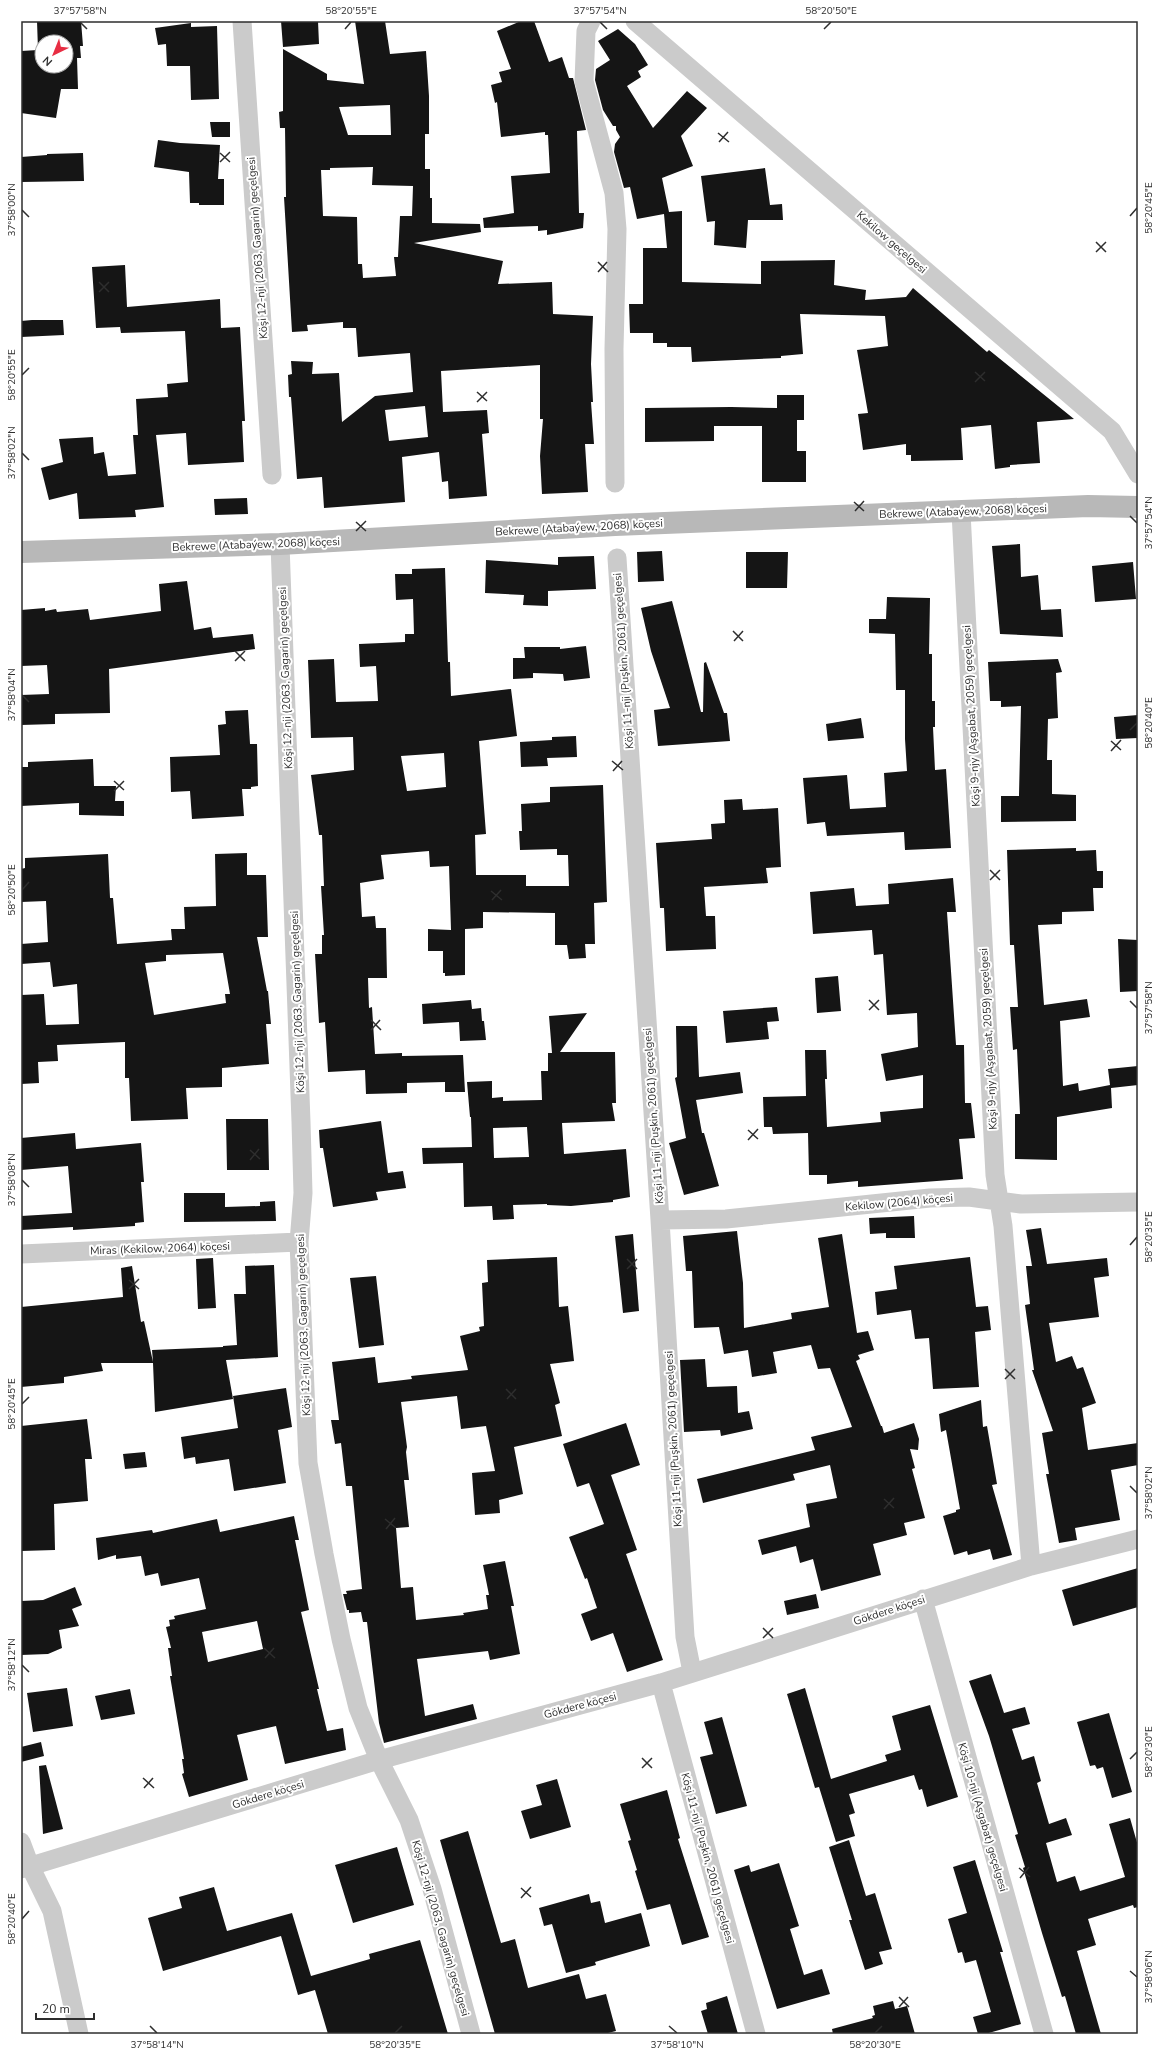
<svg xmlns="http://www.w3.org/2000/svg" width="1159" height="2055" font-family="'Nunito Sans',sans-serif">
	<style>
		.building { fill: #151515; fill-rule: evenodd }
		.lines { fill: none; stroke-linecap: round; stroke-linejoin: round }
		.minor { stroke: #cbcbcb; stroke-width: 19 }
		.secondary { stroke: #b8b8b8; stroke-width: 22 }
		.ticks { fill: none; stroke: #2e2e2e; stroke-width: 1.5 }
		.labels { text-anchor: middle; stroke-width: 4; stroke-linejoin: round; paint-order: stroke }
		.street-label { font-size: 11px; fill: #2e2e2e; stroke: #fff }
		.neatline { fill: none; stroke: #2e2e2e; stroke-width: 1.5 }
		.ticks-label { font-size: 10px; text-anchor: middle; fill: #2e2e2e }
	</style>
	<rect width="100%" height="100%" fill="#fff"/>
	<path class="building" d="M37,21H81L83,46H80L81,58H77L78,89H61L56,118L21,113V51L38,50ZM42,42H66V66H42Z
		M281,21H318L319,44L283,47Z
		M355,21H385L390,54L426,51L429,96V134H425V169H430V198H432V223L480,224L481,232L414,243L503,261L498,284L552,282L553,314L593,316L591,364L593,402H591L594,444H585L588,492L542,494L540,456L543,419H540V365L441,371L443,412L487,410L489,433L482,434L487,496L449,499L448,481L442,482L439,452L402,457L405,502L324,508L322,477L297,479L291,397H289L288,375L292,374L291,361L313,362L312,374L339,373L342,422L375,396L413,392L410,353L358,357L356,328H343V322L307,325L308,331L292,332L284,197H286L285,128H280L279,112L283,111V49L327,74V80L364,84ZM390,105L391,135H348L339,107ZM373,167L372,185L413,186L412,216H400L398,257H394L396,276L363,278L362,264H358L357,217L323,216L321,170H330V168ZM425,406L428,437L389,441L385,410Z
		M521,21H534L549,62L562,57L569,78H573L586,130L577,131L579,213H584L583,228L547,235V230L538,231V226L484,228L483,218L514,213L511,176L550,173L548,135H545V132L501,137L497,102L495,103L491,85L502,82L499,72L511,69L497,31Z
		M191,23V27L217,26L219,99L191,100L190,66H167L166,44L158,45L155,28Z
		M618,29L635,44L648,65L638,71L641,77L627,86L653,128L687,91L707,108L681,136L693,166L662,178L669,212L682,211V282L761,284V261L835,260L834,285L866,290L865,300L906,297L913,288L987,352L989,350L1074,419L1037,422L1040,463L1010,465V467L995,469L991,425L961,428L963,460L911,461V455H906V444L863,450L858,414L868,413L857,350L888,346L885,316L800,314L803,354L781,356V358L692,362L691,347H667V343H653V333H630L629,304H643V248H667L664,214L637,219L630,187L624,188L614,152L615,144L620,137L616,130V126H613L603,110L595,80L596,69L610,60L598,41Z
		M210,122H230V137H212Z
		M158,140L180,143L220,145L218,179H224V205H199V203H190L189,172L154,167Z
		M83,153L84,181L21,182V157L47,155V154Z
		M765,168L770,205L782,204L783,220H748L746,248L714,245L715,221L707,222L701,176Z
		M125,265L127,307L220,299L221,328L240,327L245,421H242L244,462L188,465L186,433L156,435L164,507L135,510L136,517L79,519L77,493L49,500L41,468L63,462L59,439L93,437L94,454L104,452L108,476L136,474L133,435H138L136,399L168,397L167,384L188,382L185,331L121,333L120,327L96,328L92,267Z
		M32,320H63L64,335L21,337V321Z
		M777,395H804V420H797V451H806V482H762V426H714V441L645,442V408L731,407L777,408Z
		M247,498L248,514L215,515L214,499Z
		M1020,544L1021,577L1038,575L1041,610L1061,609L1063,637L1000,634L992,546Z
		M662,551L664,581L638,582L637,552Z
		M746,552H788L787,588H746Z
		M594,556L596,589L548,591V606L523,605L524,595L485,593L486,560L558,565V557Z
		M1133,562L1136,599L1095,602L1092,566Z
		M445,568L448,662H450L451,696L511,689L517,736L479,741L486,834L475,835L476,875H526V886H569L568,855H557V849L520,850L519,831H522L521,804L550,802V787L603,785L607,902L594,903L595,944H585L586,958L569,959L567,945H555V913L483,912V928L465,929V975L445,976V973H443V951H428V929L451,930L449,866L430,867L429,851L381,855L384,879L360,883L362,917L375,916L376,928H386L387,978H368L369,1008L372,1007L375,1054L402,1053V1056L463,1055L465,1092H445V1082L407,1083V1093L366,1094L365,1070L328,1072L325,1022L319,1023L315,954H322V935H324L321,886H324L322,835H319L311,775L354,770L353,737L311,738L308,660L334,659L336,702L378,701L376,666L360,667L359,644L405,642V634H414L413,599L396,600L395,574H412V569ZM444,753L446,787L407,791L401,756Z
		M187,581L194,630L211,627L213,638L253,634L255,649L109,669L110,713L55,714V724L21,725V695L49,694L47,665L21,666V610L45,608V611L56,609L57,612L88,609L90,620L161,611L159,584Z
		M887,597L930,598L929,654H932V701H935V727H933L935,770L946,769L951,848L905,850L904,832L827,836L825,822L807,824L803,778L847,775L850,809L886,807L884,773L907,771L905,739V690H896L895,634L869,633V619H886Z
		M672,601L701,712H703L704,663L706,662L724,713H727L730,741L658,746L654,710L670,708L651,651L641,608Z
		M586,646L590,678L564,681L563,674L533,673V678L513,679V658H525L524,647H560V649Z
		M1058,659L1062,672L1056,673L1058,718L1048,719L1047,760H1052V794L1076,795V821L1001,822V796H1019V795L1021,706L1001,707V701H990L988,662Z
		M248,710L250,744H257L258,786L251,787V789H242L244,816L192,819L190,791L171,792L170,757L220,755L218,725L226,724L225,711Z
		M1138,715V738L1116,739L1114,717Z
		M861,718L864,738L828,741L826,724Z
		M576,736L577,757L547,758L548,766L521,767L520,742L552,740V737Z
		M93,759L94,786H116L115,801H124V816L79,815V803L21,806V767H28V762Z
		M742,799L743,810L778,808L781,867L766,868L768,883L704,887L706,916H715L716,949L666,951L664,908H660L656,843L712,839L711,824L725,823L724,800Z
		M1076,848V851L1096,850L1097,871H1103V888H1093L1094,911L1062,912V924L1038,925L1044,1005L1087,999L1090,1017L1060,1021L1063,1086L1078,1083L1079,1091L1110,1085L1108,1069L1138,1066V1085L1111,1088L1112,1108L1057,1117V1160L1015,1159V1114H1020L1017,1049L1013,1050L1010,1007H1018L1014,945H1010L1007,850Z
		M247,853V875H266L268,937H257L267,991H268L271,1024H266L269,1064L222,1068V1087L186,1088L188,1119L131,1121L129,1078H125V1042L57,1045L58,1061L38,1062L39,1083L21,1084V995L44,994L46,1025L79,1024L77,984L53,987L50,962L21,964V944L48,942L46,901L21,902V869L25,868V858L108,854L110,898H113L117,944L172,940L171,929H185L184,907L216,906L215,854ZM223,953L230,994H225L226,1003L154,1015L145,963L166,961V955Z
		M953,878L956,912H947L956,1045H964L965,1103H971L975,1138L959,1139L963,1179L858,1187V1181L827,1184V1175H809L808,1133L773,1134L772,1127H764L763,1097L806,1096L805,1050H826L827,1079H825L827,1127L881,1122L880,1112L923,1108V1075L886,1081L881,1054L918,1047L917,1013L887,1015L883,954L874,955L872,930L813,934L810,892L854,888L856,906L889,904L888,884Z
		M1118,939L1138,940V991L1120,992Z
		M838,976L841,1011L817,1013L815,978Z
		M471,1000L472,1009L481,1008L482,1021H484L486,1040L460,1041L459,1022L423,1024L422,1004Z
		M777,1007L779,1021L767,1022L769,1039L726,1043L723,1011Z
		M587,1013L560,1052H615L616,1103H612L615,1121L562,1123L564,1154L626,1149L630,1197L613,1200V1202L571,1206L547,1205V1204L513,1205L514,1219L493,1220L492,1206L464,1207L463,1163L423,1164L422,1148L472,1147L471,1117H470L467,1082L492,1081V1098L503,1097V1101L542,1100L541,1071H548V1053H552L549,1016ZM527,1127L529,1157L494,1158L493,1128Z
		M676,1026H697L699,1077L740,1072L743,1093L696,1100L702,1133H704L719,1186L684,1195L669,1143L686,1138L675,1078L677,1077Z
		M226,1119H268L269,1170H227Z
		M381,1121L388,1173L403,1171L406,1188L376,1192L378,1200L333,1207L323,1148H320L319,1130Z
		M75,1133L76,1149L141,1143L144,1182H141L144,1222L135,1223V1226L73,1230V1227L21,1230V1216L72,1213L68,1166L21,1170V1138Z
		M184,1193H225V1207L260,1206V1202L275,1201L276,1221L184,1222Z
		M914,1216L915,1238H886V1233L870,1234L869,1218Z
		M1041,1228L1047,1264L1107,1258L1109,1276L1094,1278L1099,1317L1049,1323L1056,1362L1072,1356L1077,1369L1083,1367L1096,1403L1082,1408L1088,1450L1138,1443V1465L1111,1470L1120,1520L1075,1528L1077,1540L1059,1543L1046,1474H1049L1042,1433L1053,1431L1032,1370H1034L1025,1305L1030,1304L1026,1266H1032L1026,1230Z
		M737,1231L743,1283L744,1328L792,1319L791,1313L829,1307L818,1238L842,1234L857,1333L868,1331L874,1350L858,1355L860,1359L856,1361L881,1426H882L884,1433L914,1423L919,1439L918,1450L910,1449L915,1468L912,1469L925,1518L904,1523L907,1535L873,1544L881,1575L821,1591L813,1559L800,1563L796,1546L762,1555L758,1540L810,1527L806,1504L837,1498L830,1465L793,1474L795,1480L703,1503L697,1479L815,1450L811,1437L852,1427L830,1368L818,1369L811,1345L773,1352L777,1373L752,1377L748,1350L724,1354L719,1327L694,1328L692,1271H686L683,1236Z
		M633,1234L639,1311L623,1313L615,1236Z
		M557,1257L559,1307L568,1306L574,1361L550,1364L560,1403L555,1405L562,1436L514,1447L523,1494L499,1500L500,1513L475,1515L472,1473L495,1471L486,1426L461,1429L457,1396L401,1402L407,1447L406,1452L409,1480H404L409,1527L396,1528L401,1588L413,1587L416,1620L464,1615L463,1613L488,1609L486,1595H489L483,1565L505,1561L514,1606H511L520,1654L490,1660L488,1651L417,1659L425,1716L473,1704L477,1719L384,1743L379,1723L367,1622H363L361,1612L349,1613V1610H347L343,1594H347L346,1591L362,1589L352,1486H346L341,1443L335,1444L331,1420H339L332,1362L375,1357L378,1383L412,1379L411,1376L468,1370L460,1336L480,1331L479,1327L484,1326L482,1283L488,1282L487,1260Z
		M970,1257L976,1307L988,1306L991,1330L975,1332L979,1387L933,1389L929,1338L915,1339L911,1310L877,1315L875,1292L897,1289L894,1266Z
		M213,1258L216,1308L198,1309L196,1259Z
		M274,1265L278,1357L226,1360L233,1399L155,1412L153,1363H101L103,1371L64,1377V1383L21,1387V1307L123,1297L121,1268L132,1266L141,1322L144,1321L153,1362L152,1350L223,1347V1346L237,1345L234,1294H246L245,1266Z
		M376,1276L384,1345L359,1348L350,1278Z
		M705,1359L707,1387L737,1386L738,1413L749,1411L753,1429L721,1436L720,1430L684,1432L680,1360Z
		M286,1388L292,1427L278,1430L286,1483L234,1491L229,1459L196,1464L195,1457L184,1459L181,1437L238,1428L233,1396Z
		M981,1400L983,1427L987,1426L997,1484L992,1485L1012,1555L993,1560L990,1549L968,1555L967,1551L954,1555L943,1516L956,1512V1510L960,1509L946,1430L941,1432L939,1414Z
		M87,1419L92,1459H85L88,1501L54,1504L55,1550L21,1551V1426Z
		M626,1423L640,1465L611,1475L637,1550L626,1554L663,1660L627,1672L613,1633L591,1641L581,1614L597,1608L587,1578L585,1579L569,1537L604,1524L589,1483L577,1487L563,1444Z
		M145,1452L147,1467L125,1469L123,1454Z
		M294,1516L299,1540H295L309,1610L301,1612L319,1689H317L327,1731L343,1728L346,1750L285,1764L276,1726L237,1735L248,1780L189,1797L182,1774L184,1773L182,1759H184L170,1676H172L168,1648H171L166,1627L170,1626L169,1620L175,1619L174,1616L206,1609L199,1578L161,1586L158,1573L145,1576L141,1556L116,1559V1555L98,1560L96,1538L152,1530L153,1533L217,1519L220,1532ZM257,1621L263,1649L208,1662L202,1632Z
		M1138,1568V1607L1073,1626L1062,1590Z
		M75,1587L82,1605L72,1609L79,1626L59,1630L62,1648L48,1654L21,1655V1601L43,1600Z
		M816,1594L819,1608L787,1615L784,1601Z
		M991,1674L1004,1713L1025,1707L1030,1724L1012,1729L1022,1760L1034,1756L1041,1781L1037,1783L1049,1824L1066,1818L1072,1835L1046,1843L1057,1882L1075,1876L1080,1891L1125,1877L1109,1824L1130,1818L1138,1846V1907L1134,1908L1133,1905L1088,1919L1096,1945L1077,1951L1101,2034H1076L1065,1996L1062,1997L1042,1933L1023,1868L1025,1867L1015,1835L1018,1834L989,1736L969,1681Z
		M67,1688L73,1726L33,1732L27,1693Z
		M805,1688L831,1779L887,1761L885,1755L901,1750L892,1716L930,1705L958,1797L927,1807L922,1789L919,1790L914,1775L849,1794L855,1813L849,1815L855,1836L836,1842L819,1787L815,1788L787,1694Z
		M130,1689L135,1714L101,1720L95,1696Z
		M1109,1713L1132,1792L1112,1798L1103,1767L1097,1769L1095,1765L1090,1766L1077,1722Z
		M722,1717L747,1806L716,1814L700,1757L713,1754L704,1722Z
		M41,1742L44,1756L21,1762V1747Z
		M46,1765L63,1829L43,1834L39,1766Z
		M557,1779L571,1827L530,1839L521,1811L542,1805L536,1785Z
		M667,1790L680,1838L678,1839L709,1937L682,1945L670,1904L647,1910L635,1871L637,1870L628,1841L631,1840L620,1804Z
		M468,1831L501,1943L515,1939L528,1988L579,1974L586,1999L606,1994L616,2031L604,2034H495L440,1840Z
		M849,1840L866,1896L875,1893L892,1949L879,1952L883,1964L865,1970L849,1920H852L829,1847Z
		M397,1847L414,1905L353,1923L335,1865Z
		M975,1860L1003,1952H1000L1021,2024L985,2034H978L973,2017L991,2012L976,1960L965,1963L962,1952L958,1953L948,1919L967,1913L953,1867Z
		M779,1863L799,1926L790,1929L804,1975L822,1969L830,1994L777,2009L734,1870L749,1865L751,1872Z
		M214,1887L227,1931L292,1913L311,1976L370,1959L369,1954L420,1940L448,2034H328L315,1990L298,1995L281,1936L163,1971L148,1918L182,1908L179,1897Z
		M589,1894L591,1903L600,1901L605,1923L641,1913L650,1946L595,1962L596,1965L566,1973L552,1924L544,1926L539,1908Z
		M727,1996L738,2034H708L701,2011L707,2009L706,2003Z
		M893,2001L895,2009L907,2006L915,2034H833L832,2029L873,2018L872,2016L875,2015L873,2006Z"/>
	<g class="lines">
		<path class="minor" d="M242,21L272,475
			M591,21L586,31L584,81L614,193L617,229L614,349L615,483
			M635,21L1112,431L1138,474
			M961,512L995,1175L1003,1226L1031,1566
			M280,544L301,1122L303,1193L299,1242L308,1463L324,1554L341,1639L358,1708L379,1760L409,1820L432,1889L471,2034
			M617,558L660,1220L685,1637L692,1672
			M660,1220L726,1219L930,1198L969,1197L1021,1204L1138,1202
			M21,1254L299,1242
			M923,1599L1044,2034
			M661,1683L756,2034
			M21,1842L30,1866L52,1911L79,2034
			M21,1869L379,1760L661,1683L1031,1566L1138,1539"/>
		<path class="secondary" d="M21,552L280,544L615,525L1088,506L1138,507"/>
	</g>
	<path class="ticks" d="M80,22L87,29M600,22L607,29M345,29L351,22M824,29L831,22M718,133L729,142M719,142L728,132M220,153L230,162M220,162L230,152M22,210L29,217M1130,216L1137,208M1096,242L1106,252M1096,252L1106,242M598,262L608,272M598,272L607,262M99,282L109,292M99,292L109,282M975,372L985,381M22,375L29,368M975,382L985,372M477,392L487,401M477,402L487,392M22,453L29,460M854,502L864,511M855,511L864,501M1130,516L1137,523M356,522L366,531M356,531L366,521M733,631L743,641M734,641L743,631M235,651L245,661M235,661L245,651M22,695L29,702M1130,730L1137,723M1111,741L1121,750M1111,751L1121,740M612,761L623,770M613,771L622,761M114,781L124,790M114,791L124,781M990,870L1000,880M990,880L1000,870M22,890L29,882M491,891L502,900M492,900L501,890M869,1000L879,1010M1130,1001L1137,1008M869,1010L879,1000M371,1020L381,1030M371,1030L380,1020M748,1130L758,1139M748,1140L758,1129M250,1150L260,1159M250,1160L259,1149M22,1180L29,1187M1130,1245L1137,1237M627,1259L637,1269M627,1269L637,1259M129,1280L139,1289M129,1289L139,1279M1005,1369L1015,1379M1005,1379L1015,1369M506,1389L516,1399M507,1399L516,1389M22,1404L29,1397M1130,1486L1137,1493M884,1499L894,1508M884,1509L894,1498M385,1519L396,1528M386,1529L395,1518M763,1628L773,1638M763,1638L773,1628M264,1648L275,1658M265,1658L274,1648M22,1665L29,1672M642,1758L652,1768M1130,1759L1137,1752M642,1768L652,1758M143,1778L154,1788M144,1788L153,1778M1019,1868L1030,1877M1020,1878L1029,1867M521,1888L531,1897M521,1898L531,1887M22,1919L29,1911M1130,1971L1137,1977M899,1997L909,2007M899,2007L908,1997M150,2026L157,2033M669,2026L677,2033M395,2033L402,2026M875,2033L882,2026"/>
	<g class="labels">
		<g class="street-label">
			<text transform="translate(892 242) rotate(41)" y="4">Kekilow geçelgesi</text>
			<text transform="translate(257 248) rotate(-94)" y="4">Köşi 12-nji (2063, Gagarin) geçelgesi</text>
			<text transform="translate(963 511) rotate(-2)" y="4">Bekrewe (Atabaýew, 2068) köçesi</text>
			<text transform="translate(579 527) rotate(-3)" y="4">Bekrewe (Atabaýew, 2068) köçesi</text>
			<text transform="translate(256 544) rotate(-2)" y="4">Bekrewe (Atabaýew, 2068) köçesi</text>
			<text transform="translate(623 661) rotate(-94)" y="4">Köşi 11-nji (Puşkin, 2061) geçelgesi</text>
			<text transform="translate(285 678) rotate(-92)" y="4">Köşi 12-nji (2063, Gagarin) geçelgesi</text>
			<text transform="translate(971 716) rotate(-93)" y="4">Köşi 9-njy (Aşgabat, 2059) geçelgesi</text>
			<text transform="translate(297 1002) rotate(-92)" y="4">Köşi 12-nji (2063, Gagarin) geçelgesi</text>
			<text transform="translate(988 1039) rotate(-93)" y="4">Köşi 9-njy (Aşgabat, 2059) geçelgesi</text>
			<text transform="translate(653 1116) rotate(-94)" y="4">Köşi 11-nji (Puşkin, 2061) geçelgesi</text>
			<text transform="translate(899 1202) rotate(-5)" y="4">Kekilow (2064) köçesi</text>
			<text transform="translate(160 1248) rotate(-2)" y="4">Miras (Kekilow, 2064) köçesi</text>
			<text transform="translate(303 1325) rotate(-92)" y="4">Köşi 12-nji (2063, Gagarin) geçelgesi</text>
			<text transform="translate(673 1439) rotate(-93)" y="4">Köşi 11-nji (Puşkin, 2061) geçelgesi</text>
			<text transform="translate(889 1610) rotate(-18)" y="4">Gökdere köçesi</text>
			<text transform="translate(580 1705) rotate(-15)" y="4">Gökdere köçesi</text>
			<text transform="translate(268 1794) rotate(-17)" y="4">Gökdere köçesi</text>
			<text transform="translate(983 1817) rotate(74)" y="4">Köşi 10-nji (Aşgabat) geçelgesi</text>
			<text transform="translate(708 1858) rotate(75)" y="4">Köşi 11-nji (Puşkin, 2061) geçelgesi</text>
			<text transform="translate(441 1928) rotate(74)" y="4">Köşi 12-nji (2063, Gagarin) geçelgesi</text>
		</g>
	</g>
	<rect width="1159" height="2055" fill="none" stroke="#ffffff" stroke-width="44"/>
	<g transform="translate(54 54) rotate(223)"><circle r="19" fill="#ffffff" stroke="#ababab"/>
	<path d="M0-3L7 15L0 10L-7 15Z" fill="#e82d43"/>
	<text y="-6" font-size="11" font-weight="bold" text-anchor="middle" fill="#2e2e2e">N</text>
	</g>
	<path d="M36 2013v6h58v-6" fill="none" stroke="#2e2e2e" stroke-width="2"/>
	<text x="42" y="2013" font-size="12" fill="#2e2e2e" stroke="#ffffff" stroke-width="3" paint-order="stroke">20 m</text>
	<rect x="22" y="22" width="1115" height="2011" class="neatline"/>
	<g class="ticks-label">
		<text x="80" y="14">37°57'58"N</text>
		<text x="351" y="14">58°20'55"E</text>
		<text x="600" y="14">37°57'54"N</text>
		<text x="831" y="14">58°20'50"E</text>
		<text transform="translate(1148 208) rotate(-90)" y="4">58°20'45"E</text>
		<text transform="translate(11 210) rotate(-90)" y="4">37°58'00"N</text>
		<text transform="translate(11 375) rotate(-90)" y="4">58°20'55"E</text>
		<text transform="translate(11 453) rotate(-90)" y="4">37°58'02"N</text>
		<text transform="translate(1148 523) rotate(-90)" y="4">37°57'54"N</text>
		<text transform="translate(11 695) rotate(-90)" y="4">37°58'04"N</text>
		<text transform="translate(1148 723) rotate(-90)" y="4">58°20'40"E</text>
		<text transform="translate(11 890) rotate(-90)" y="4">58°20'50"E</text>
		<text transform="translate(1148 1008) rotate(-90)" y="4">37°57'58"N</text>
		<text transform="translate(11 1180) rotate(-90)" y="4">37°58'08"N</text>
		<text transform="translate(1148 1237) rotate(-90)" y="4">58°20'35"E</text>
		<text transform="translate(11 1404) rotate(-90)" y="4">58°20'45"E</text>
		<text transform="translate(1148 1493) rotate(-90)" y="4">37°58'02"N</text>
		<text transform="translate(11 1665) rotate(-90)" y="4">37°58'12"N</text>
		<text transform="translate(1148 1752) rotate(-90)" y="4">58°20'30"E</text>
		<text transform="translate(11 1919) rotate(-90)" y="4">58°20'40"E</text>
		<text transform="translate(1148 1977) rotate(-90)" y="4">37°58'06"N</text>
		<text x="157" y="2048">37°58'14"N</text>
		<text x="395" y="2048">58°20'35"E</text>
		<text x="677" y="2048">37°58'10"N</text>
		<text x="875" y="2048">58°20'30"E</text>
	</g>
</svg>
